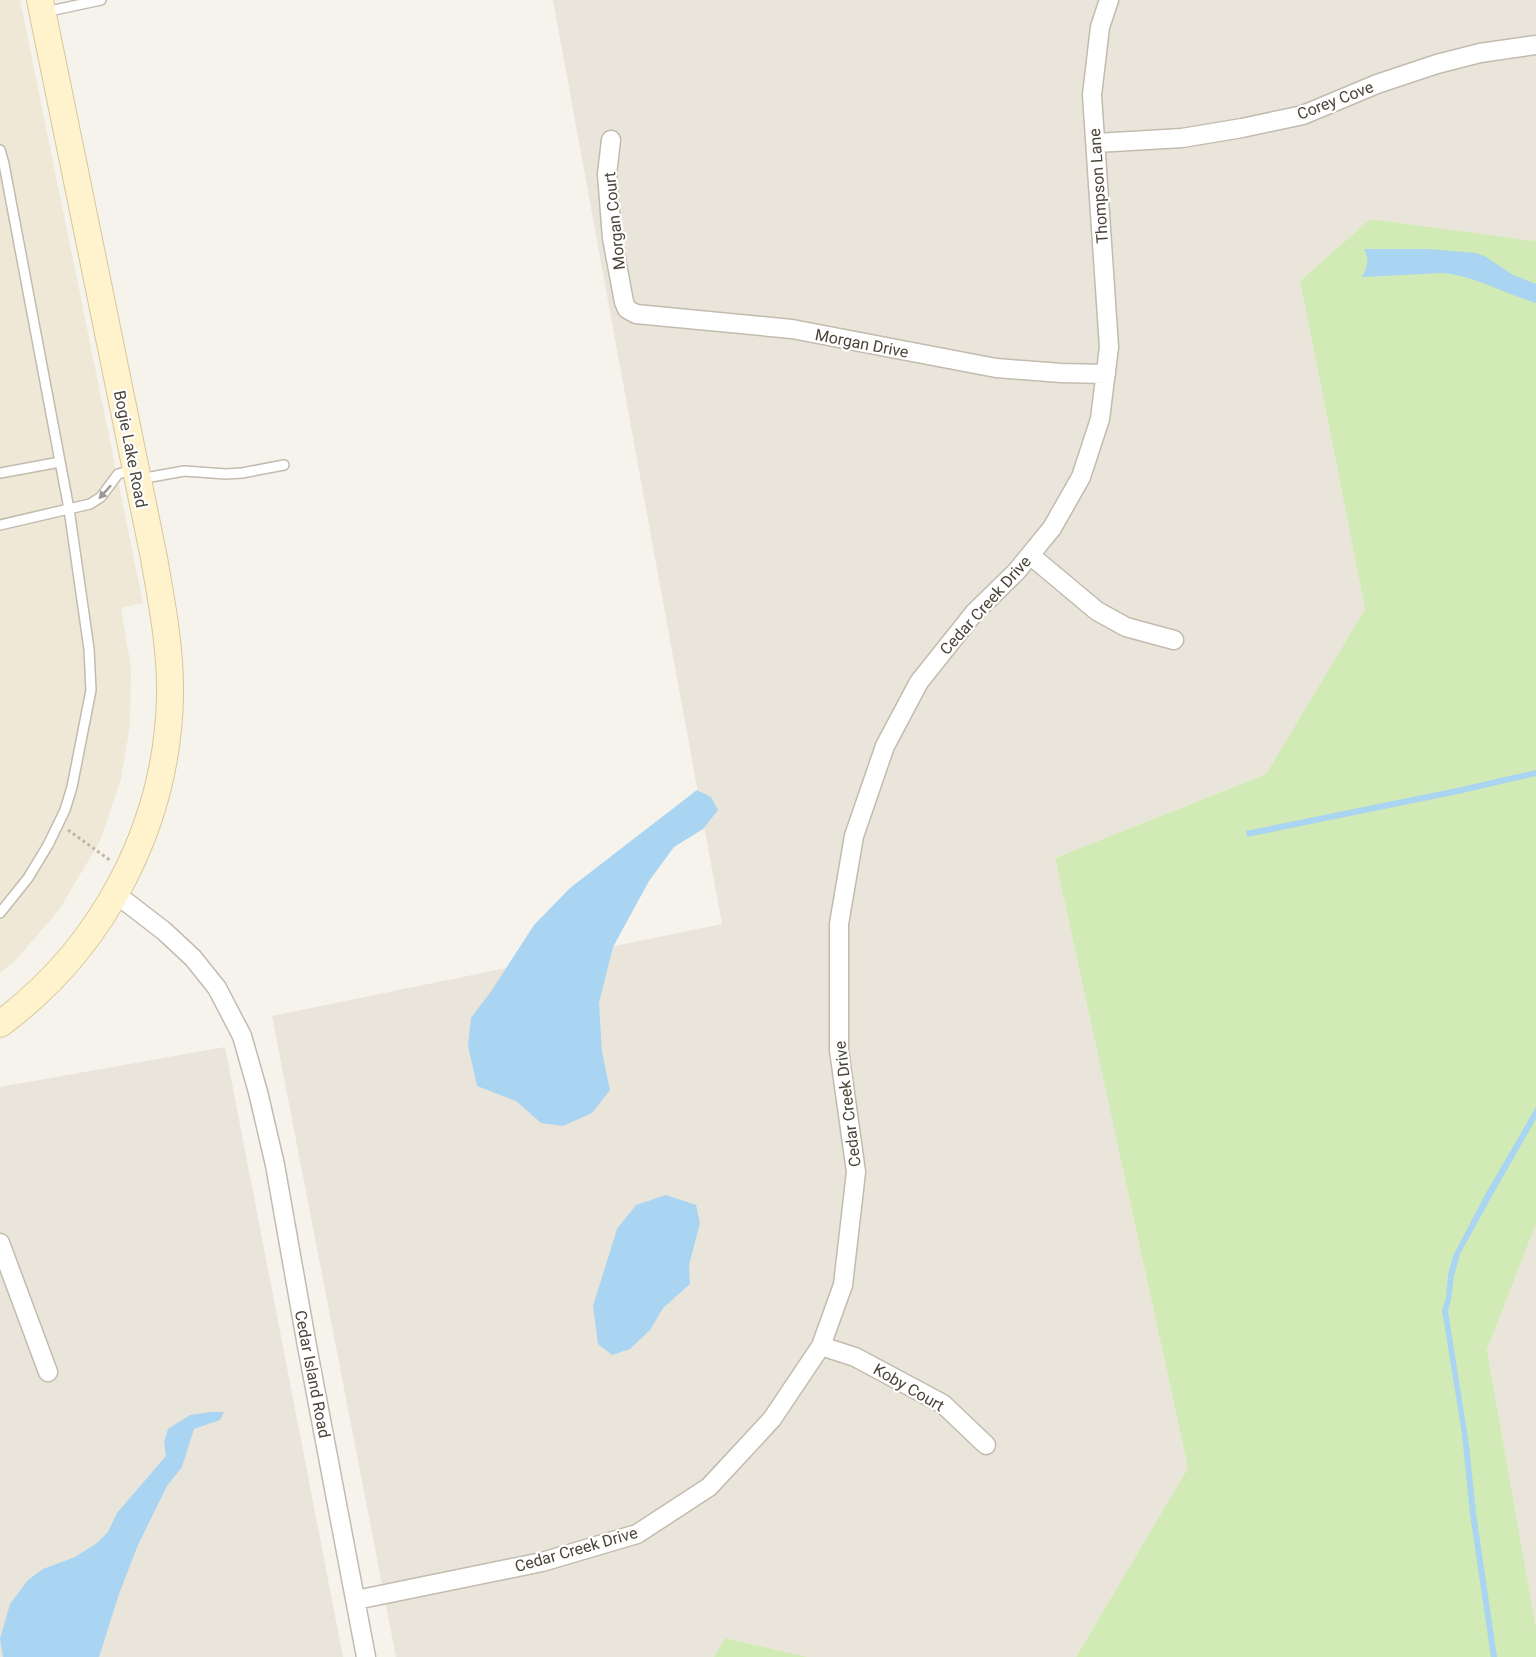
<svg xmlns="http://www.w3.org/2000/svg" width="1536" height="1657" font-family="Roboto,sans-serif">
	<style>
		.residential { fill: #eae5da }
		.education { fill: #efe8d6 }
		.green { fill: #d2eab5 }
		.water { fill: #a9d4f2 }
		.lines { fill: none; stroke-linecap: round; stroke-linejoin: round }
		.lane-casing { stroke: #c2bbae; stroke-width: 12 }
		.street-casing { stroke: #c2bbae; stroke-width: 21 }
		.secondary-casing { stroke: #d6c79b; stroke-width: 28 }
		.path { stroke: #c4b79f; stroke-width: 3; stroke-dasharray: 3 3; stroke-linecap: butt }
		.lane { stroke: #fff; stroke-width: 9 }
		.street { stroke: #fff; stroke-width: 18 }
		.secondary { stroke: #fff3cd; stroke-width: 26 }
		.oneway { fill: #9c9892 }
		.labels { text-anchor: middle; stroke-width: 4.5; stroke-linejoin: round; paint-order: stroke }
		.street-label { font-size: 16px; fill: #4b4439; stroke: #fff }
	</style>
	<rect width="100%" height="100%" fill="#f6f3ec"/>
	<path class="residential" d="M553,0H1536V241L1370,219L1300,281L1365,609L1266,774L1055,858L1188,1468L1076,1657H808L725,1638L714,1657H396L272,1016L722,924Z
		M225,1047L343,1657H0V1087Z
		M1536,1224V1628L1487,1350Z"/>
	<path class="education" d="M0,0H20L143,603L121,608L131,668L130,725L121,779L100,841L59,910L15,961L0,973Z"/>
	<path class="green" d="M1370,219L1536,241V1224L1487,1350L1536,1628V1657H1076L1188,1468L1055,858L1266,774L1365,609L1300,281Z
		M725,1638L808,1657H714Z"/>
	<path class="water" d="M1364,249H1429L1476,253L1486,257L1513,275L1536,284V303C1505,294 1473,275 1442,273L1362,277C1367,268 1370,258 1364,249Z
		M1536,770V776L1458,794L1247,837L1246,831L1457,788Z
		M697,790L711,797L718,810L703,829L674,847L649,881L613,947L599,1003L602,1052L610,1090L592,1113L563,1126L541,1123L516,1101L477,1086L468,1046L471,1018L492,990L534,925L570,888Z
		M1536,1107V1119L1492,1196L1460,1254L1454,1276L1451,1300L1448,1311L1469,1445L1476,1513L1497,1657H1491L1470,1514L1462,1434L1442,1310L1446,1298L1448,1275L1453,1256L1486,1193Z
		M666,1195L696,1205L700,1223L689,1265L690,1284L663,1308L650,1330L630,1349L612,1355L598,1344L593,1306L617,1229L636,1205Z
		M211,1412H224L220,1420L194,1429L182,1467L167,1486L138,1545L119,1594L99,1657H3L0,1639L10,1604L28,1580L43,1569L75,1557L97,1543L108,1532L117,1513L166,1456L164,1442L168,1429L190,1415Z"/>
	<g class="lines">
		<g class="lane-casing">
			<path id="lane" d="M45,12L101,0
				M0,150L4,164L69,509L89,649L91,690L72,787L65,810L48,845L28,878L0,913
				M0,473L60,462
				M140,479L184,471L226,474L242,473L284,465
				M0,525L90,504L101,497L118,474L133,470"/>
		</g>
		<g class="street-casing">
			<path id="street" d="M611,140L607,174L612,238L624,302L627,309L636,314L792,329L996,368L1061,373L1106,374
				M1096,143L1182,138L1242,128L1303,115L1377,84L1437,64L1480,53L1536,45
				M1030,555L1097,611L1126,627L1174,640
				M116,894L164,931L193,958L217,988L242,1036L258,1092L275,1165L307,1346L366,1657
				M0,1243L48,1372
				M821,1346L855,1357L943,1404L986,1445
				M356,1600L542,1562L637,1534L709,1487L772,1419L821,1346L843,1285L856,1172L839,1050V924L854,836L885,746L919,682L974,613L1016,572L1052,528L1081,477L1100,419L1109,347L1092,95L1100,27L1109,0"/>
		</g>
		<g class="secondary-casing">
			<path id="secondary" d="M0,1024C103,948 167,826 170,697C171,650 162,604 154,558L40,0"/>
		</g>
		<path class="path" d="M68,830L111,861"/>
		<use href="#lane" class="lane"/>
		<use href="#street" class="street"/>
		<use href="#secondary" class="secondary"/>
	</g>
	<defs><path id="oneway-solid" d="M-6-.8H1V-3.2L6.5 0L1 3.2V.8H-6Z" transform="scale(1.5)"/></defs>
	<use class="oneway" href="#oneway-solid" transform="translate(105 492) rotate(132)"/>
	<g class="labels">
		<g class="street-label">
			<text transform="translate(1335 100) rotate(-21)" y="6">Corey Cove</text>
			<text transform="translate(1098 186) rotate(-94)" y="6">Thompson Lane</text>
			<text transform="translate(614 221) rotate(-96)" y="6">Morgan Court</text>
			<text transform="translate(862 343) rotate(11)" y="6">Morgan Drive</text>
			<text transform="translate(131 449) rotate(79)" y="6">Bogie Lake Road</text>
			<text transform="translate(985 605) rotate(-48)" y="6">Cedar Creek Drive</text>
			<text transform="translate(847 1104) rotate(-97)" y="6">Cedar Creek Drive</text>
			<text transform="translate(313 1374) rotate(79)" y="6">Cedar Island Road</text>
			<text transform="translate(909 1387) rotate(30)" y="6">Koby Court</text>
			<text transform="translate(576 1549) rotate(-16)" y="6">Cedar Creek Drive</text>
		</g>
	</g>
</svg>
